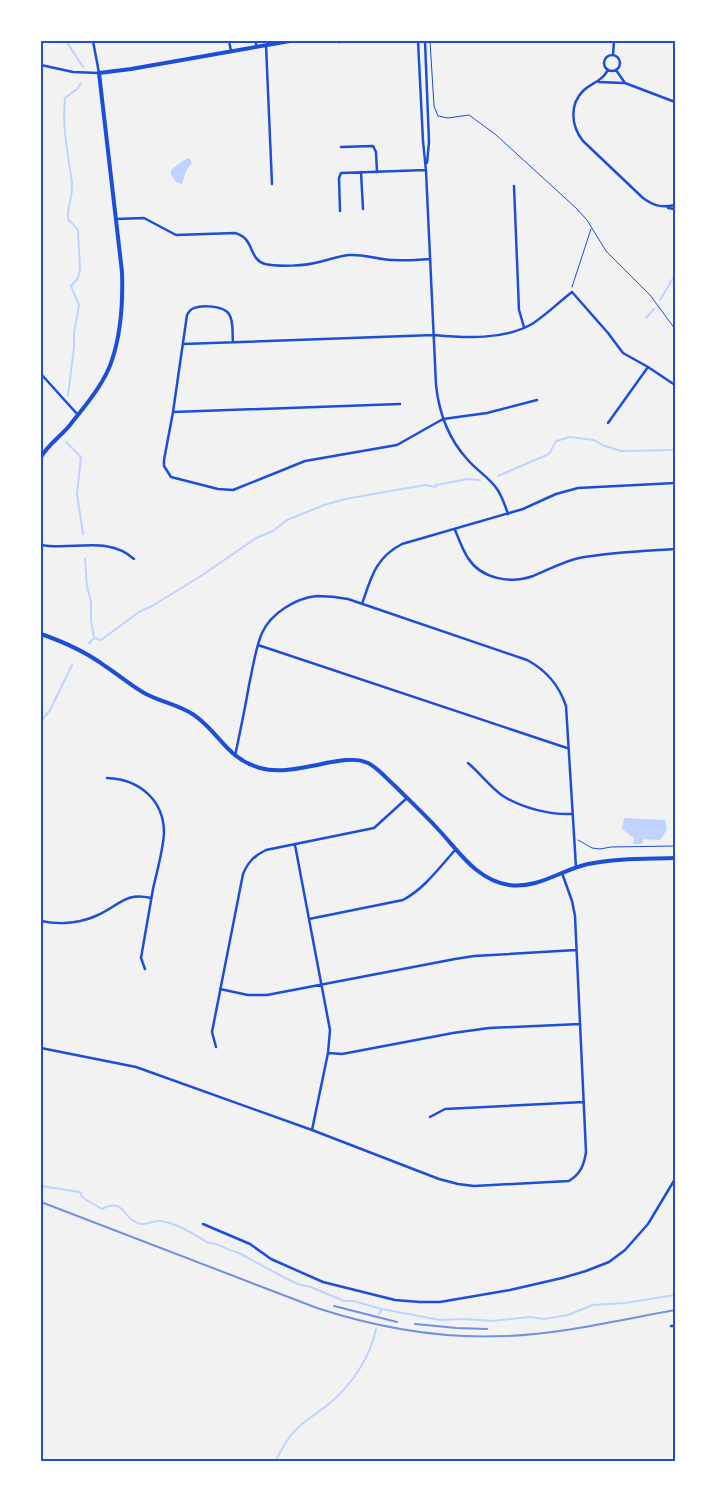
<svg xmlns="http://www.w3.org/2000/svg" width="716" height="1503" font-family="Karla,sans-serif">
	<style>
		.water { fill: #bfd3fe }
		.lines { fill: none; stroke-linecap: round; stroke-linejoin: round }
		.stream { stroke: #bfd3fe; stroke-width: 2 }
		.path { stroke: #1d4ed8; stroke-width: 1 }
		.minor { stroke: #1d4ed8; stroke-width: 2.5 }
		.tertiary { stroke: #1d4ed8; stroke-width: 4 }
		.rail { stroke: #7290e2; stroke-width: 2 }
		.neatline { fill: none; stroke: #1d4ed8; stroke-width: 2 }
	</style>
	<rect width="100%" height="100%" fill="#f2f2f2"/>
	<path class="water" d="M189,158L192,162L186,171L182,184L176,182L171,175V170L181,162Z
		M624,818L665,820L667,830L660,840L643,839L642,844H633L634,838L622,829Z"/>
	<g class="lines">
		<path class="stream" d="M66,41L83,67
			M660,300L675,275
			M646,318L654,309
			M68,395L74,348V333L79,305L71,286L78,278L80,269L78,230L68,219C67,207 73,196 72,184C68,153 62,129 65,98L77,89L81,83
			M66,442L81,457L77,494L83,534
			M498,476L549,454L556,441L570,437L594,440L602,445L621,451L675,450
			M85,559L87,587L91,601V620L94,638
			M94,638L101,640L139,612L152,606L201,576L256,538L273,531L287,520L324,505L345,499L425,485L436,487V485L468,479L480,480
			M89,643L94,638
			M41,721L50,710L72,665
			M41,1186L80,1192L83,1198L102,1209C125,1196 123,1222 142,1224C148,1224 155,1220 161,1221C175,1223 196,1235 208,1243C219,1242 227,1251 237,1252L285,1278L298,1284L311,1287L344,1301H353L382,1309L440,1320L464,1319L492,1321L530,1317L544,1319L568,1315L593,1305L625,1303L675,1295
			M379,1314L382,1309
			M275,1462C280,1452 285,1443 291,1435C302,1421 317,1414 330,1403C352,1384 370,1358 376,1329"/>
		<path class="path" d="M430,41L434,106L438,116L448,118L469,115L495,134L576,208L587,220L606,251L650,295L675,329
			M339,43L348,41
			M572,287L591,229
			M578,840L592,848L600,849L611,847L675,846"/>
		<path class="minor" d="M229,41L231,51
			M255,41L257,47
			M418,41L423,141L426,171L436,385C439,413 448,438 467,459C476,470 489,477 497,489C502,496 505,505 508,514
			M425,41L429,142L427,163
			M266,45L272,184
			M613,55L614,41
			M604 63a8 8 0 1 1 16 0a8 8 0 1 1-16 0Z
			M41,65L73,72L99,73L93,41
			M608,70C601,82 593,82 584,90C569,104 571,126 583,141L643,198C654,206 662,208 675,205
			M616,70L625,83L675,102
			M599,82L623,83
			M341,147L373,146L376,152L377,172
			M361,172L363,209
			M514,186L519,310L524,327
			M668,208L675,209
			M340,211L339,178L341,173L426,170
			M116,219L144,218L176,235L235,233C255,238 248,259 265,264C278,267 306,266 319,262C329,260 338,256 349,255C365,254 379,260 395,260C406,261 418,260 430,259
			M233,342C232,334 234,321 229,314C224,306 201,304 192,309C190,310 188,313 187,315L173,412L164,460V466L171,477L218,489L233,490L305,461L397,445L443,419L487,413L537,400
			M183,344L434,335C465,338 504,340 532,324C546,315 559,302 572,292L608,333L623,353L648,367L675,385
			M41,374L78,415
			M173,412L400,404
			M608,423L648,367
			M455,530C459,539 462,549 468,558C481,579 511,584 533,576C548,570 562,562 579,558C611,552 643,551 675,549
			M41,545C72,551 108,535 134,559
			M362,604C371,578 375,558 402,544L523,509L556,494L578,488L675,483
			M258,645L567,748
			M235,756C240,732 245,709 249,685C253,668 255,649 262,633C271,613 296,598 317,596C328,596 338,597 348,599L527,660C546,670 559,685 566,706L576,867
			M468,763C480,773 490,787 503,796C522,808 550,815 572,814
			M107,778C138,779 164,799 164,833C163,851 157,871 153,889C149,912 145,935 141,958L145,969
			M295,845L330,1030L328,1053L312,1130
			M309,919L403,900C425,888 439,868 456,849
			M41,921C60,925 81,923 98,915C120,905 125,892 151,898
			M220,989L248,995H267L455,959L474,956L576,950
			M216,1047L212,1032L243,874C248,862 254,856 266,850L374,828L407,798
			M41,1048L136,1067L312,1130L439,1179L458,1184L474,1186L569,1181C580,1174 584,1166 586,1152L575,916L572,901L562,873
			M329,1053L342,1054L453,1033L489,1028L580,1024
			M430,1117L445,1109L584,1102
			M203,1224L250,1244L271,1259L323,1282L395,1300L420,1302H440L510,1290L562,1278L586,1271L609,1262L625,1250L648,1224L675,1179
			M671,1326H675"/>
		<path class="tertiary" d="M41,457C48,445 61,436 70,425C84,407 105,383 112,360C121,333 123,301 122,272L99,73L131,69L290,41
			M41,634C64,642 86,652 105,666C119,675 131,686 146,694C161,702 179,705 194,715C220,733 226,758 260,768C295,778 344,751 368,763C378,768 386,778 394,785C408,799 423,813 437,828C458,850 476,880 509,885C538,889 561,870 588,864C616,858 646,859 675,858"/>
		<path class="rail" d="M41,1202L317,1308C378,1328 440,1339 505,1336C562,1334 619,1320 675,1310
			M334,1306L397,1322
			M415,1324L457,1328L487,1329"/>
	</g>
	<rect width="716" height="1503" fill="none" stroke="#ffffff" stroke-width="85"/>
	<rect x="42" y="42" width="632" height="1418" class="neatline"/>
</svg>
